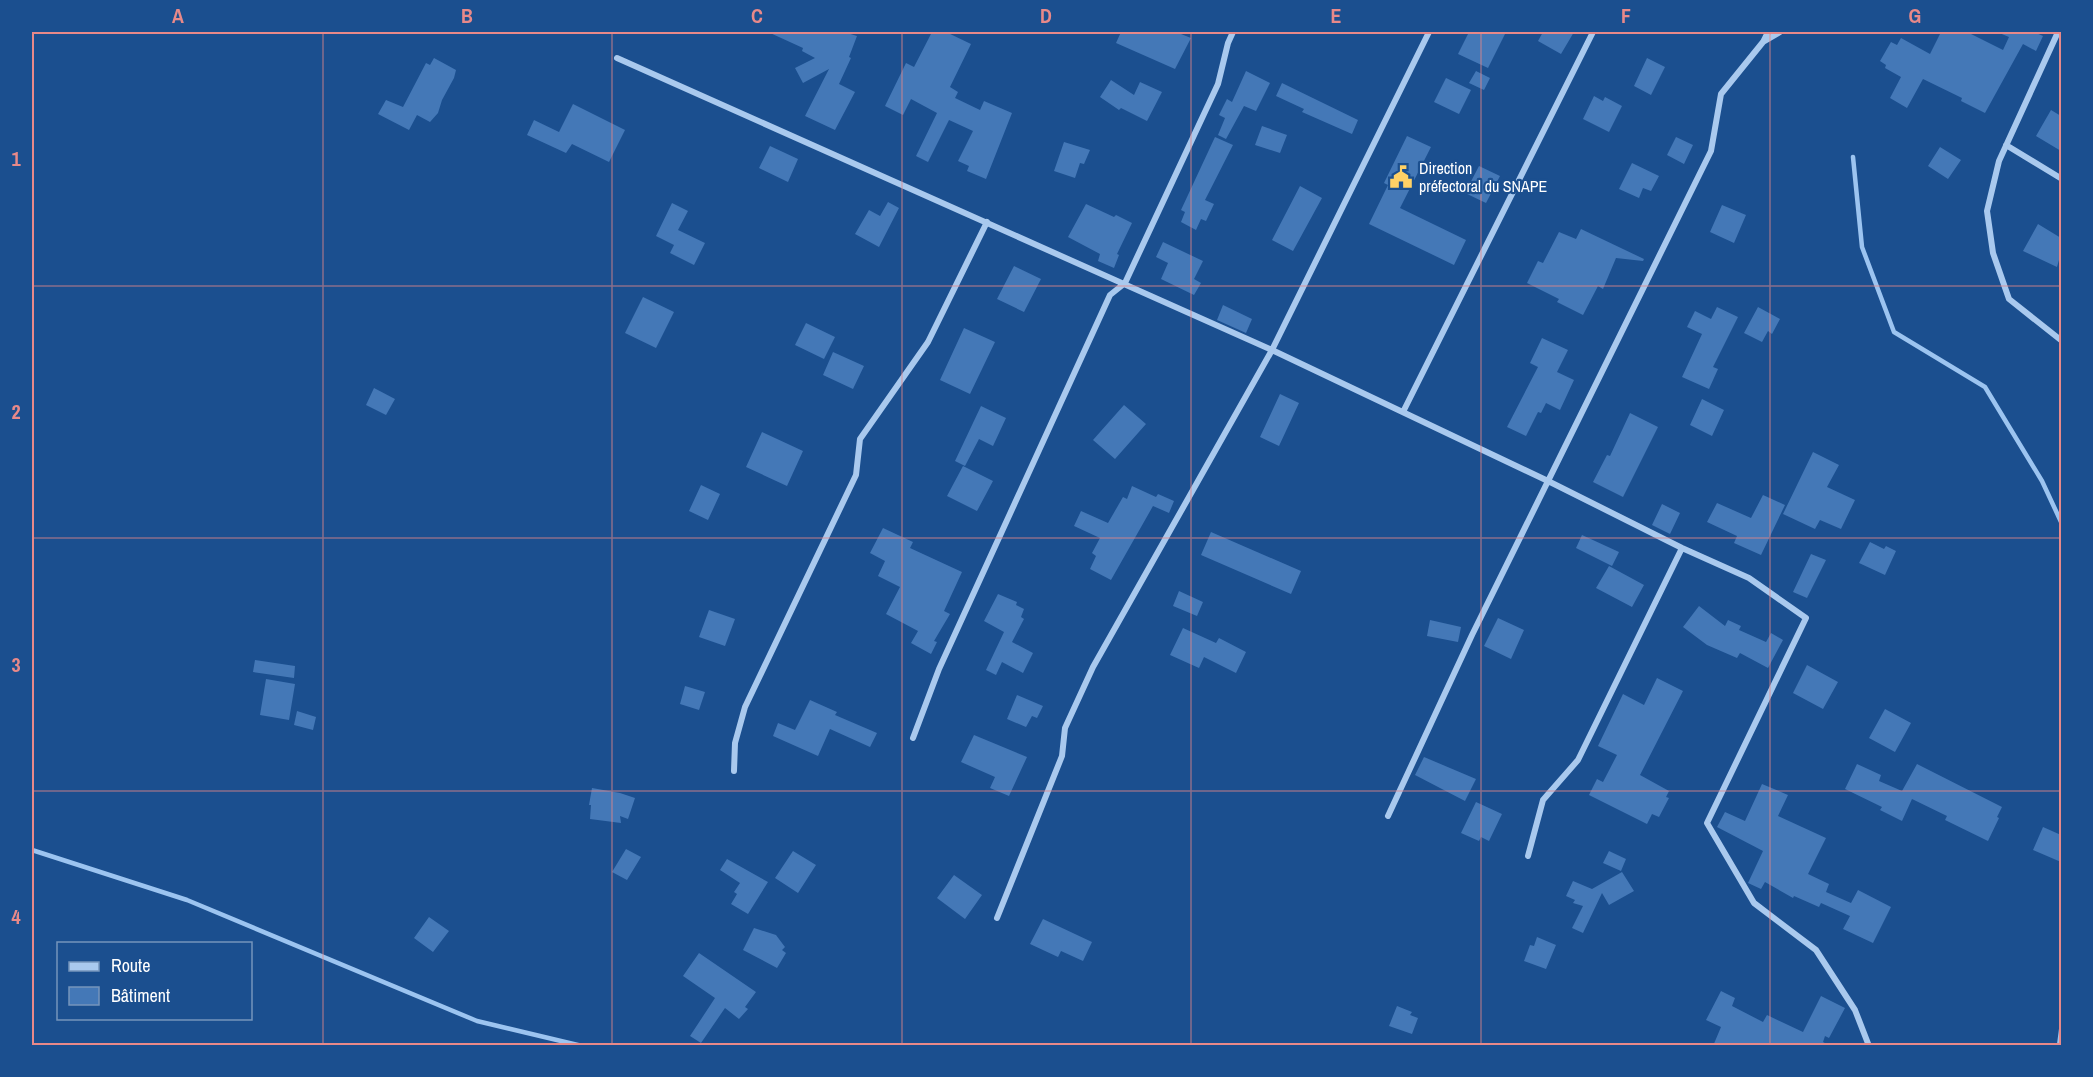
<svg xmlns="http://www.w3.org/2000/svg" width="2093" height="1077" font-family="'Archivo Narrow',sans-serif">
	<style>
		.lines { fill: none; stroke-linecap: round; stroke-linejoin: round }
		.stream { stroke: #9cc4f0; stroke-width: 4.5 }
		.building { fill: #4478b7 }
		.street { stroke: #a9c9ee; stroke-width: 6 }
		.grid { fill: none; stroke: #e88989; stroke-width: 1.5; stroke-opacity: 0.55 }
		.labels { text-anchor: middle; stroke-width: 4.5; stroke-linejoin: round; paint-order: stroke }
		.poi-label { font-size: 16px; fill: #fff; stroke: #1b4f8f; text-anchor: start }
		.neatline { fill: none; stroke: #e88989; stroke-width: 2 }
		.grid-label { font-size: 20px; text-anchor: middle; font-weight: bold; fill: #e88989 }
	</style>
	<rect width="100%" height="100%" fill="#1b4f8f"/>
	<g class="lines">
		<path class="stream" d="M1853,157L1862,247L1894,332L1985,387L2042,481L2062,524
			M32,850L187,900L477,1021L582,1046
			M2059,1046L2062,1023"/>
	</g>
	<path class="building" d="M768,32H844L857,36L849,57L851,58L839,84L855,92L835,130L805,116L829,69L803,83L795,68L815,58L802,51L803,48Z
		M932,32H946L971,44L950,87L958,92L955,98L980,110L984,101L1012,113L986,179L967,171L969,166L958,161L973,131L949,120L928,162L916,156L937,113L911,99L903,115L885,106L906,63L914,67Z
		M1121,32H1176L1191,38L1175,69L1116,43Z
		M1469,32H1506L1488,68L1458,54Z
		M1543,32H1574L1561,54L1538,41Z
		M1941,32H1967L2003,50L2009,37L1997,32H2034L2043,36L2036,51L2023,44L1985,113L1961,101L1962,98L1923,79L1907,108L1890,98L1901,77L1885,68L1886,65L1880,61L1891,42L1897,45L1901,38L1930,54Z
		M434,58L456,70L454,78L442,100L438,113L430,122L417,115L409,130L378,114L386,100L403,107L426,63L430,65Z
		M1647,58L1665,67L1651,95L1634,86Z
		M1246,71L1270,83L1256,111L1244,106L1226,139L1218,135L1225,118L1219,115L1227,99L1232,102Z
		M1476,71L1490,78L1484,90L1469,83Z
		M1446,78L1471,90L1459,114L1434,102Z
		M1111,80L1134,95L1140,82L1162,92L1147,121L1121,108L1119,110L1100,97Z
		M1282,83L1358,120L1352,134L1302,112L1304,109L1276,96Z
		M1594,96L1603,101L1605,97L1622,106L1609,132L1583,119Z
		M573,104L625,130L609,162L572,144L566,153L527,135L534,120L559,132Z
		M2051,110L2061,116V151L2036,136Z
		M1262,126L1287,135L1280,153L1255,145Z
		M1407,136L1431,147L1400,208L1466,240L1454,265L1369,224L1388,185L1384,183Z
		M1215,137L1233,145L1205,200L1214,204L1206,221L1201,219L1196,230L1181,222L1185,212L1181,210Z
		M1676,137L1693,145L1684,164L1667,155Z
		M1064,142L1090,150L1084,164L1080,163L1075,178L1054,171Z
		M770,146L798,159L788,182L759,168Z
		M1940,147L1961,160L1948,179L1928,166Z
		M1632,163L1659,176L1651,191L1643,188L1639,198L1619,189Z
		M1479,166L1500,176L1486,203L1465,193Z
		M1300,186L1322,198L1293,251L1272,240Z
		M888,202L899,208L879,247L855,234L869,210L880,216Z
		M672,203L688,211L678,230L705,243L694,265L670,253L674,245L656,236Z
		M1086,204L1114,217L1116,215L1132,223L1117,254L1119,255L1114,268L1098,261L1100,254L1068,237Z
		M1722,205L1746,215L1734,243L1710,232Z
		M2038,224L2061,238V253L2057,267L2023,251Z
		M1581,229L1644,259L1643,261L1616,258L1603,289L1598,286L1583,315L1557,302L1559,299L1527,283L1538,261L1543,263L1559,232L1576,239Z
		M1163,242L1203,261L1194,279L1201,283L1194,295L1161,279L1168,263L1156,257Z
		M1014,266L1041,279L1024,312L997,299Z
		M643,297L674,312L656,348L625,333Z
		M1223,305L1252,319L1246,333L1217,320Z
		M1717,307L1738,317L1713,367L1718,369L1709,389L1682,377L1702,334L1687,327L1695,311L1711,319Z
		M1758,307L1780,319L1772,334L1768,331L1762,342L1744,333Z
		M806,323L835,337L824,359L795,345Z
		M964,328L995,342L970,394L940,380Z
		M1542,338L1568,350L1557,372L1574,380L1560,410L1546,403L1541,413L1538,412L1526,436L1507,427L1538,367L1530,363Z
		M833,352L864,366L853,389L823,375Z
		M374,388L395,399L386,415L366,405Z
		M1280,394L1299,403L1279,446L1260,437Z
		M1702,399L1724,410L1712,436L1690,425Z
		M1124,405L1146,424L1115,459L1093,440Z
		M981,406L1006,418L993,446L979,439L965,466L955,461Z
		M1630,413L1658,427L1623,497L1593,482L1607,455L1610,456Z
		M762,432L803,451L787,486L746,467Z
		M1813,452L1839,465L1827,487L1855,500L1841,529L1820,520L1815,529L1783,514Z
		M963,466L993,481L977,511L947,496Z
		M701,485L720,494L708,520L689,511Z
		M1132,486L1156,497L1158,494L1174,501L1169,513L1153,506L1111,580L1090,569L1096,556L1092,553L1100,538L1074,526L1081,511L1108,523L1123,497L1127,499Z
		M1763,495L1785,505L1761,555L1734,543L1737,536L1707,522L1717,503L1751,518Z
		M1662,504L1680,513L1670,534L1652,525Z
		M883,528L913,542L910,548L962,572L944,611L950,614L934,641L937,642L931,654L911,643L918,631L886,614L900,587L878,576L885,561L870,553Z
		M1211,532L1301,571L1291,594L1201,555Z
		M1582,535L1619,552L1612,566L1576,548Z
		M1870,542L1884,549L1886,546L1896,551L1885,575L1859,563Z
		M1811,554L1826,560L1807,598L1793,592Z
		M1609,566L1644,585L1632,607L1596,588Z
		M1179,591L1203,602L1197,616L1173,606Z
		M998,594L1017,602L1016,605L1024,609L1021,617L1024,619L1012,642L1033,653L1023,673L1002,662L996,675L986,670L1004,632L984,621Z
		M1699,606L1725,626L1728,620L1741,626L1739,630L1766,642L1771,633L1783,640L1768,668L1740,653L1737,658L1707,645L1683,627Z
		M709,610L735,619L725,646L699,637Z
		M1498,618L1524,630L1511,659L1484,646Z
		M1430,620L1461,627L1458,642L1427,636Z
		M1183,628L1216,643L1219,638L1246,652L1236,673L1204,657L1199,668L1170,655Z
		M255,660L295,666L294,678L253,672Z
		M1807,665L1838,682L1823,709L1793,693Z
		M1657,678L1683,691L1640,775L1669,791L1666,797L1669,798L1659,817L1652,814L1647,824L1589,795L1597,779L1603,782L1617,755L1598,746L1623,694L1644,705Z
		M266,679L295,684L289,720L260,715Z
		M685,686L705,692L699,710L680,704Z
		M1017,695L1043,706L1037,718L1032,716L1026,727L1007,719Z
		M810,700L837,712L835,715L877,733L870,747L830,729L818,756L773,736L778,723L795,730Z
		M1885,709L1911,723L1895,752L1869,738Z
		M297,711L316,717L313,730L294,725Z
		M974,735L1027,757L1009,796L990,788L995,777L961,762Z
		M1424,757L1476,779L1465,801L1415,775Z
		M1857,764L1881,775L1879,781L1902,791L1917,764L2002,807L1997,817L1999,818L1988,841L1945,820L1947,816L1912,799L1902,821L1880,810L1882,807L1845,789Z
		M1762,784L1788,795L1778,816L1826,838L1808,874L1829,884L1826,892L1851,903L1858,890L1891,907L1873,943L1843,929L1850,916L1821,903L1819,907L1794,896L1793,898L1765,882L1761,889L1748,883L1763,851L1717,827L1725,812L1745,821Z
		M592,788L620,793L635,798L628,819L620,816L621,823L590,819L591,805H589Z
		M1476,802L1502,814L1489,841L1481,837L1479,841L1461,833Z
		M2043,827L2061,835V862L2033,850Z
		M626,849L641,857L627,880L612,872Z
		M793,851L816,865L798,893L775,878Z
		M1609,851L1626,859L1621,871L1603,863Z
		M727,859L768,882L748,914L731,904L737,894L734,892L740,883L720,870Z
		M1622,872L1634,891L1609,905L1602,893L1583,933L1572,928L1583,906L1573,903L1575,900L1566,896L1573,881L1592,889Z
		M954,875L982,895L965,919L937,898Z
		M429,917L449,931L433,952L414,938Z
		M1043,919L1092,942L1083,961L1061,951L1058,957L1030,944Z
		M754,928L776,935L785,947L782,950L786,953L777,968L743,950Z
		M1537,937L1556,945L1546,969L1524,961L1530,945L1534,946Z
		M699,953L756,992L745,1007L748,1009L739,1019L725,1008L701,1043L690,1036L715,998L683,976Z
		M1721,991L1735,998L1732,1006L1763,1022L1767,1015L1803,1032L1821,996L1845,1008L1829,1038L1825,1036L1823,1042L1830,1046H1713L1721,1027L1706,1020Z
		M1397,1006L1412,1012L1410,1015L1418,1018L1412,1034L1389,1026Z"/>
	<g class="lines">
		<path class="street" d="M2058,32L1999,161L1987,211L1993,253L2009,299L2062,341
			M1763,42L1780,32
			M617,58L1272,350L1548,481L1682,548L1749,578L1806,618L1707,823L1754,903L1816,950L1855,1010L1869,1046
			M2006,145L2062,179
			M1403,412L1593,32
			M913,738L939,669L1110,295L1125,283L1218,84L1228,43L1233,32
			M734,771L735,743L745,707L856,475L860,439L928,342L987,222
			M1388,816L1472,635L1711,151L1721,94L1763,42L1768,32
			M1528,856L1543,800L1578,760L1682,548
			M997,918L1062,756L1065,728L1093,667L1272,350L1429,32"/>
	</g>
	<path class="grid" d="M323,32V1046M612,32V1046M902,32V1046M1191,32V1046M1481,32V1046M1770,32V1046M32,286H2062M32,538H2062M32,791H2062"/>
	<defs>
		<g id="civic-bare" transform="scale(1.8)"><path d="M-.6-6.5H3V-4.5H.6V-3L4-1V1h2V6H-6V1h2V-1L-.6-3ZM-1.2 2.5V6h2.4V2.5Z" fill="#ffd166" stroke="#1b4f8f" stroke-width="2.5" paint-order="stroke"/></g>
	</defs>
	<g fill-rule="evenodd">
		<use href="#civic-bare" x="1401" y="177"/>
	</g>
	<g class="labels">
		<g class="poi-label">
			<text x="1419" y="174">Direction<tspan x="1419" dy="18">préfectoral du SNAPE</tspan></text>
		</g>
	</g>
	<rect width="2093" height="1077" fill="none" stroke="#1b4f8f" stroke-width="66"/>
	<rect x="57" y="942" width="195" height="78" fill="#1b4f8f" stroke="#7695bc" stroke-width="1.5"/>
	<rect x="69" y="962" width="30" height="9" fill="#a9c9ee" stroke="#7695bc" stroke-width="1.5"/>
	<text x="111" y="972" font-size="18" fill="#ffffff">Route</text>
	<rect x="69" y="987" width="30" height="18" fill="#4478b7" stroke="#7695bc" stroke-width="1.5"/>
	<text x="111" y="1002" font-size="18" fill="#ffffff">Bâtiment</text>
	<rect x="33" y="33" width="2027" height="1011" class="neatline"/>
	<g class="grid-label">
		<text x="178" y="23">A</text>
		<text x="467" y="23">B</text>
		<text x="757" y="23">C</text>
		<text x="1046" y="23">D</text>
		<text x="1336" y="23">E</text>
		<text x="1626" y="23">F</text>
		<text x="1915" y="23">G</text>
		<text x="16" y="166">1</text>
		<text x="16" y="419">2</text>
		<text x="16" y="672">3</text>
		<text x="16" y="924">4</text>
	</g>
</svg>
